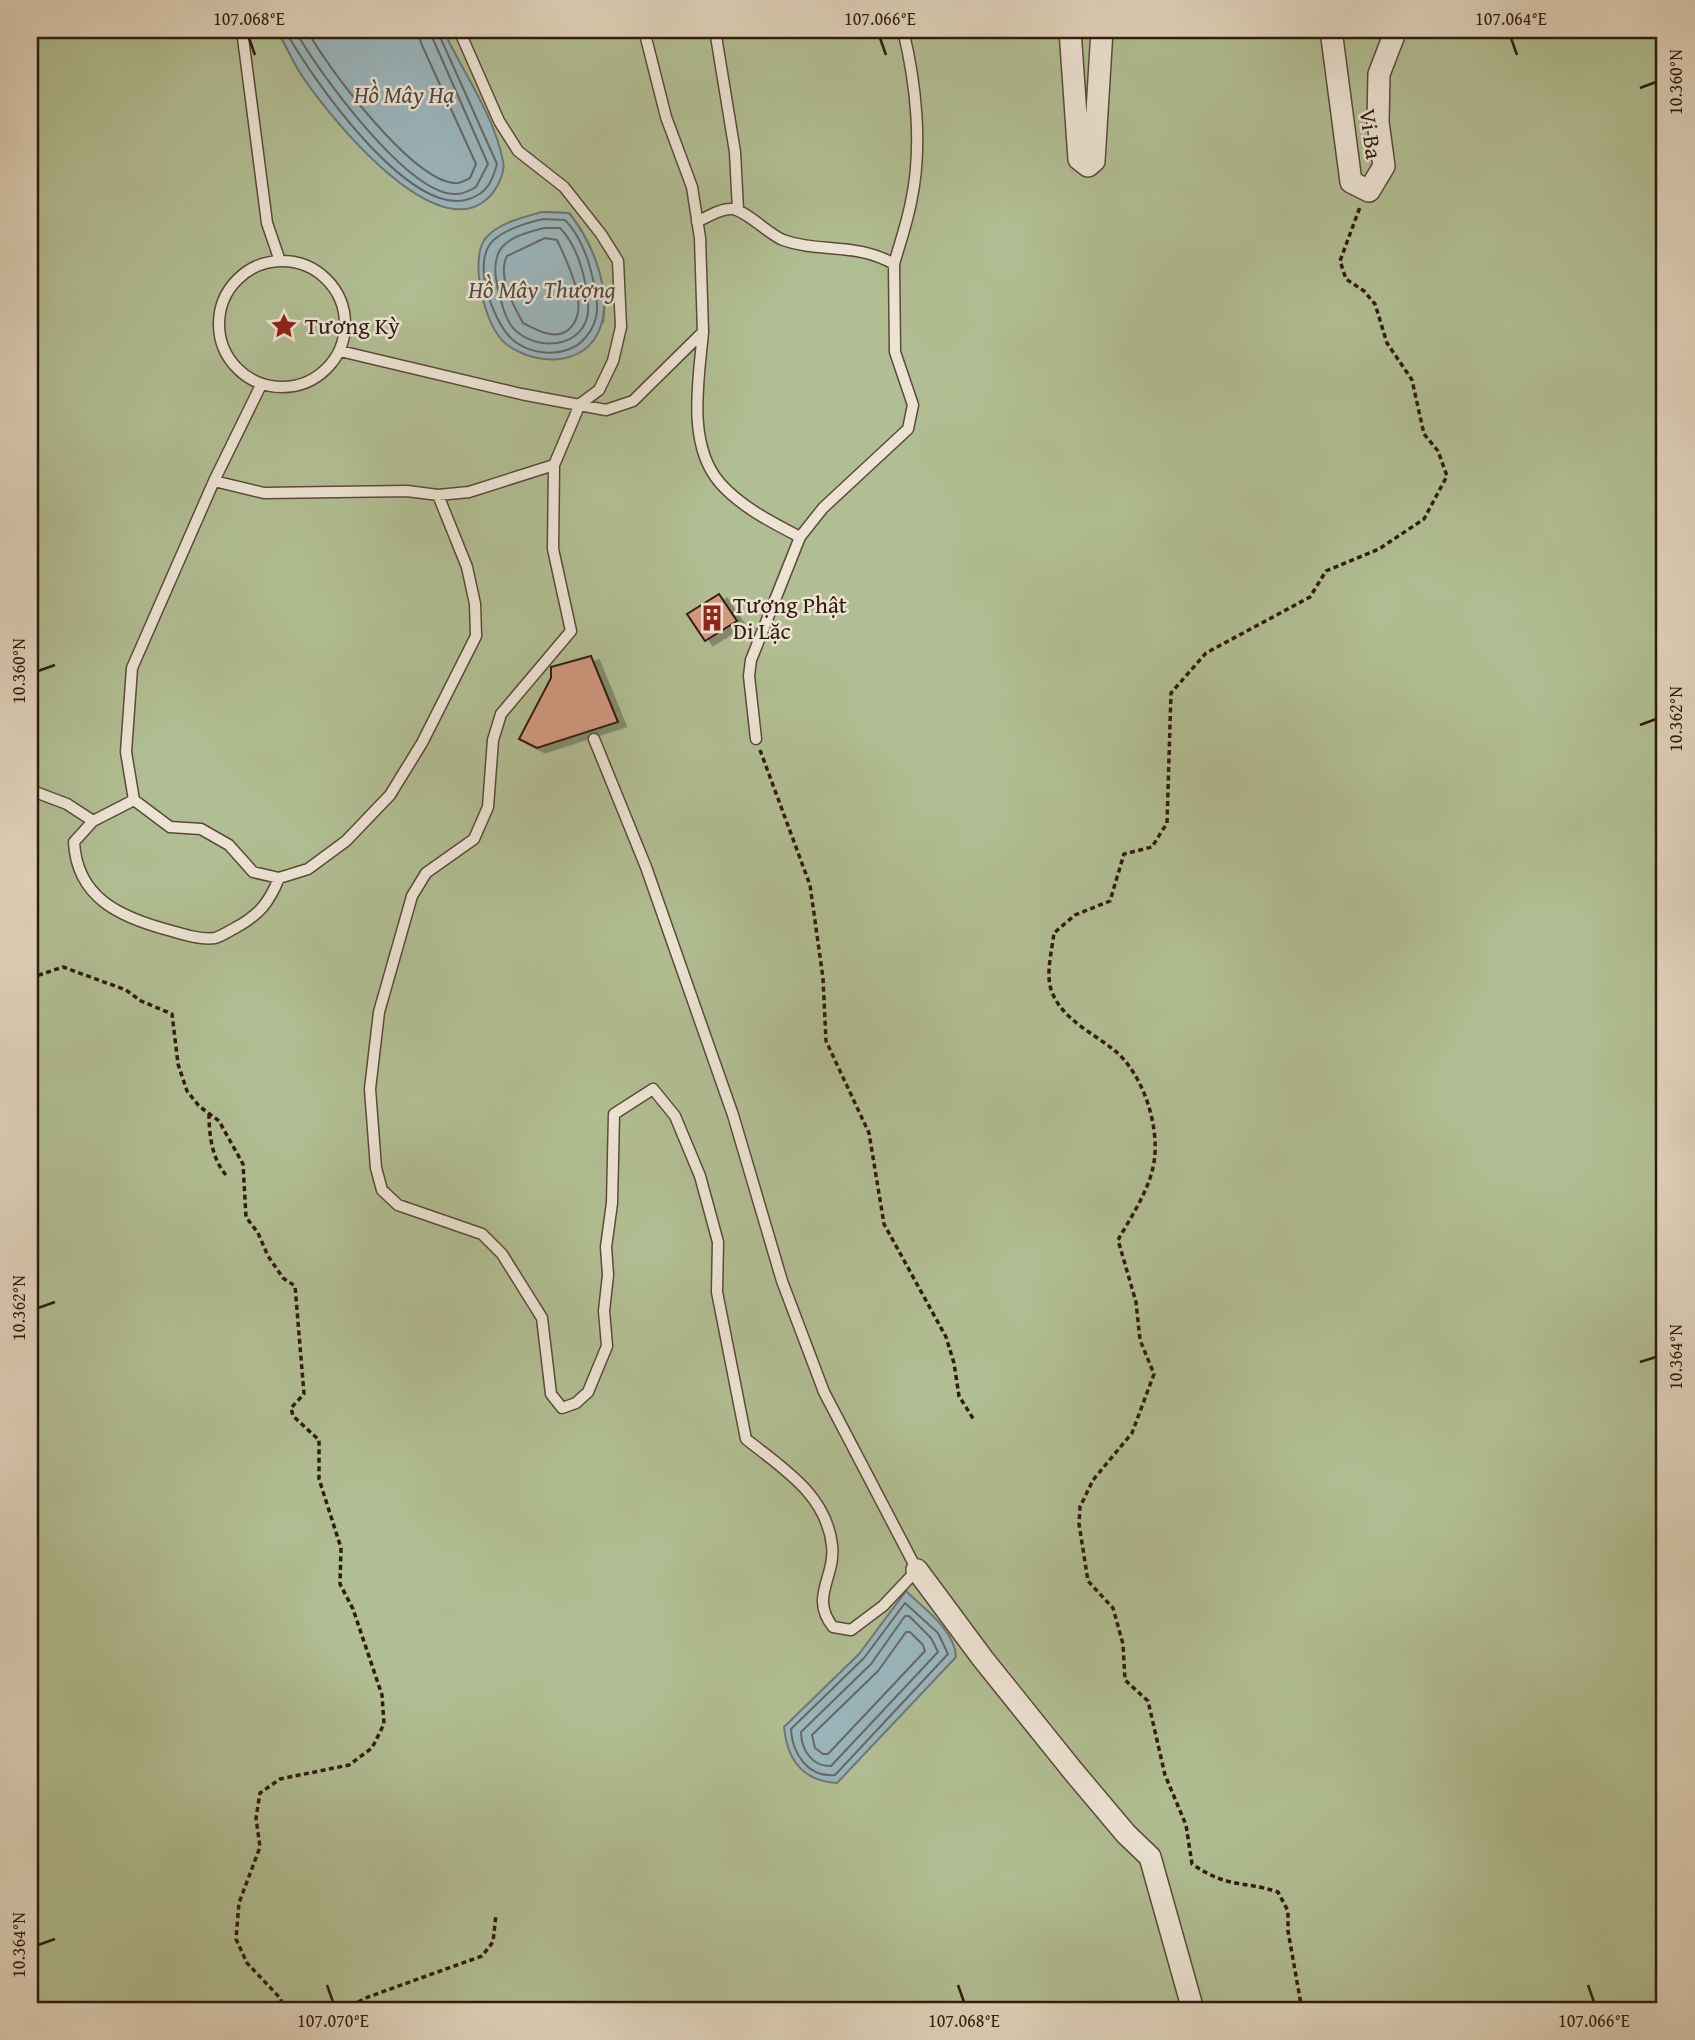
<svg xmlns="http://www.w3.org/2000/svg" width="1695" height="2040" font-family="'Gentium Book Plus',serif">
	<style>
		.green { fill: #b1bd92; stroke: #706c51; stroke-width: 2; fill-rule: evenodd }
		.water { fill: #9ab5bc; stroke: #707777; stroke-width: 2 }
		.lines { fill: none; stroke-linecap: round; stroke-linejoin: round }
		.shore { stroke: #656866; stroke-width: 2 }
		.building { fill: #d39a82; stroke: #301b10; stroke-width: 2; filter: url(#shadow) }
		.lane-casing { stroke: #5c493b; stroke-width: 13 }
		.street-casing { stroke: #5c493b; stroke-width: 24 }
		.path { stroke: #301b10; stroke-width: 3.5; stroke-dasharray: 5 3.5; stroke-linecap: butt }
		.lane { stroke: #ece3d3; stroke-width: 10 }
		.street { stroke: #ece3d3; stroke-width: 21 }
		.ticks { fill: none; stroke: #301b10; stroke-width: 2.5 }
		.labels { text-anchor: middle; stroke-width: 5; stroke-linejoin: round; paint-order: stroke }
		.street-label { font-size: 23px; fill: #301b10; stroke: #ece3d3 }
		.poi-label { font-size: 23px; fill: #301b10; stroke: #ece3d3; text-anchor: start }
		.water-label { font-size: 24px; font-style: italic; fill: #504944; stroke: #ece3d3 }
		.neatline { fill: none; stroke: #301b10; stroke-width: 2.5 }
		.ticks-label { font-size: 18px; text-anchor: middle; fill: #301b10 }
	</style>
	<defs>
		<filter id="shadow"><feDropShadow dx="8" dy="4.5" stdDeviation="0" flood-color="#0004"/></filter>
	</defs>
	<rect width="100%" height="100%" fill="#e1d4bb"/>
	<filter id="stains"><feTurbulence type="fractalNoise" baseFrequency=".00286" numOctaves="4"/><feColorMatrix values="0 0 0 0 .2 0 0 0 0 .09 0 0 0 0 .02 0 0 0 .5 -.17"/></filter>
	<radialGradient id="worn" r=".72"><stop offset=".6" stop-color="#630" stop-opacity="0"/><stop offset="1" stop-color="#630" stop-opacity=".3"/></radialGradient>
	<path class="green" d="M30,30H277L298,69L330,110L494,135L443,30H1665V2010H30ZM542,212L569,213C592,241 609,285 603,322L485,239L502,226Z"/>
	<path class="water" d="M277,30H443C463,72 494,115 503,161C506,173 496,191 487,199C433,248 322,109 297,68C290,55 284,42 277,30Z
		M542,212L569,213C590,239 609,283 603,317C595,366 540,369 506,344C485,328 469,261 485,239C497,223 524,217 542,212Z
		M906,1591C923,1608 955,1630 956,1657L837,1783C802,1781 787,1760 784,1727L859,1654Z"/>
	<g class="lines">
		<path class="shore" d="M285,30C310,76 409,219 469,199C487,193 492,182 497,164L437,30
			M295,30C316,69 408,196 456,194C462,194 471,190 476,187L488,164L429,30
			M307,30C326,66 412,181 455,183C459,184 466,180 470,178L476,164L421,43L418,30
			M543,219L565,220C585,240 594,276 597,304C598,317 594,328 585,338C568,359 526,357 508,335C492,316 474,267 490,244C501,230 526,223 543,219Z
			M544,228H560C578,246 586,279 588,303C592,344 544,355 516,331C506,322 502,305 499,293C487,249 503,238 544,228Z
			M545,238L557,240C567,262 595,314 565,332C552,339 534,329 523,323C513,305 497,275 507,256Z
			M905,1603L938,1633L948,1654L835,1775C808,1778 792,1753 791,1729L864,1658Z
			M905,1616H909L931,1638L938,1652L831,1766C812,1767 801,1749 801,1732L871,1664Z
			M906,1632H910L923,1645L925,1651L828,1754H823L815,1748L812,1735L878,1671Z"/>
	</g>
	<path class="building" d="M719,594L737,621L705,641L687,614Z
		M591,656L618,722L537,748L519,739L551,678V667Z"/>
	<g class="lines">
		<g class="lane-casing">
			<path id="lane" d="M242,30L267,223L280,261
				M459,30L499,121L518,151L564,187L601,234L618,261L621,327L613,361L599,390L580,404L554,465L553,549L571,631L501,714L493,740L488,807L474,839L426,873L412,896L379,1012L370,1089L376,1168L382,1190L398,1205L482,1234L502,1254L542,1318L551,1394L562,1408L576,1403L588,1392L607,1346L604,1311L608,1275L606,1247L612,1203L614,1114L653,1089L675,1116L700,1176L718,1242L717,1292L746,1439C782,1468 826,1494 832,1545C836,1577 809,1597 833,1627L851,1630L883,1606L917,1570L824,1392L782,1281L733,1115L646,867L594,739
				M715,30L735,152L738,210
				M697,222C707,217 721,208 732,209C746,210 768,234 783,240C819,253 856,242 894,264L895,352L913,405L908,429L823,508L800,537L751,660L749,676L756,739
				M219 324a63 63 0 1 1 126 0a63 63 0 1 1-126 0Z
				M894,264C900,243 907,223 911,202C923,147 916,83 903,30
				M703,332C699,378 686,444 720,483C741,507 773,523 800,537
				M340,351L521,394L606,410L633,401L703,332L700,238L692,187L666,117L644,30
				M261,385L214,481L132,668L126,752L134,800L170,827L201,829L229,845L253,872L279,878L308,869L346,841L390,795L422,743L476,636L475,604L467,567L438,495
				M214,481L264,493L407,491L438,495L469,492L554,465
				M30,790L67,804L93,821
				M134,800L93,821L74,842C77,898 120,917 168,930C182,934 200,940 215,938C222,936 229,931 235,928C259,915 269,903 279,878"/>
		</g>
		<g class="street-casing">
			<path id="street" d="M1070,30L1079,159L1088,166L1094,161L1102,30
				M1331,30L1351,182L1369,191L1384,166L1378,122L1379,74L1396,30
				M917,1570L983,1659L1073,1771L1126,1834L1150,1857L1193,2010"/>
		</g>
		<path class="path" d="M760,750L810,885L823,978L826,1041L869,1133L884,1224L946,1337L954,1363L959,1396L974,1420
			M30,978L63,967L126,990L141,1001L172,1014L178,1064L187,1091L199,1106L219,1121L229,1139L243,1164L246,1217L258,1233L268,1256L283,1278L295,1286L304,1394L291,1408L293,1416L319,1440V1479L341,1548L340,1584L353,1609L382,1695L384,1724L372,1748L349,1765L280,1779L260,1793L256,1818L260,1847L239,1903L236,1939L247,1963L281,1999L283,2010
			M209,1114C209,1135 212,1160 227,1176
			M343,2010L368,1997L482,1956L493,1942L496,1914
			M1302,2010L1288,1931V1911L1278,1892C1241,1880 1229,1889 1192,1864L1186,1825L1165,1775L1148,1701L1125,1680L1123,1644L1113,1608L1088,1581L1079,1524L1080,1507L1093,1480L1132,1433L1154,1374L1140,1340L1136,1302L1118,1240C1131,1217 1150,1189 1154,1162C1160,1127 1143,1073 1114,1050C1093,1033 1062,1019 1052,992C1045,976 1052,950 1054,933L1075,915L1110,901L1124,854L1152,847L1167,823L1171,693L1206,653L1310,597L1326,571L1379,549L1424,519L1447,476L1438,451L1424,434L1412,380L1387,343L1375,304L1364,291L1346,279L1340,261L1360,207"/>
		<use href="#lane" class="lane"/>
		<use href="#street" class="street"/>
	</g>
	<path class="ticks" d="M249,38L255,55M880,38L886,55M1511,38L1517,55M1640,88L1656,82M38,671L55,665M1640,725L1656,719M38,1308L55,1302M1640,1362L1656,1357M38,1945L55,1939M327,1985L333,2002M958,1985L964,2002M1588,1985L1594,2002"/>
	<defs>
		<g id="sight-bare" transform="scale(2.1)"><path d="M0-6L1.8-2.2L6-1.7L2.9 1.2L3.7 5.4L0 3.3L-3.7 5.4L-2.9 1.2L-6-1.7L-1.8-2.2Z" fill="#8f2418" stroke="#ece3d3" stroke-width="2.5" paint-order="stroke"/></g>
		<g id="building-bare" transform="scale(2.1)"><path d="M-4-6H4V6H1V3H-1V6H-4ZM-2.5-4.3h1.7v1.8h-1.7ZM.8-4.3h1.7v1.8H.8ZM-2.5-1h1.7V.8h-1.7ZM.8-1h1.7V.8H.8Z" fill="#8f2418" stroke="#ece3d3" stroke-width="2.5" paint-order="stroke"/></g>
	</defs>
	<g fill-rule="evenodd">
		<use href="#sight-bare" x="284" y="326"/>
		<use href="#building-bare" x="712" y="618"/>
	</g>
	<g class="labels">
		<g class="street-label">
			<text transform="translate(1371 134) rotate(82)" y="8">Vi Ba</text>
		</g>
		<g class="poi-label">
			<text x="305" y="334">Tương Kỳ</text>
			<text x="733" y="613">Tượng Phật<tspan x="733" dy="26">Di Lặc</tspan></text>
		</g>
		<g class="water-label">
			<text x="404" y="103">Hồ Mây Hạ</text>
			<text x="542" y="298">Hồ Mây Thượng</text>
		</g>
	</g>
	<rect width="1695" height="2040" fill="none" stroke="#e1d4bb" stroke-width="77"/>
	<rect x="38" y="38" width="1618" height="1964" class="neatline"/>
	<g class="ticks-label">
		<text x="249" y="25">107.068°E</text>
		<text x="880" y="25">107.066°E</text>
		<text x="1511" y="25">107.064°E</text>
		<text transform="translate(1676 82) rotate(-90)" y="6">10.360°N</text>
		<text transform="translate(19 671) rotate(-90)" y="6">10.360°N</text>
		<text transform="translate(1676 719) rotate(-90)" y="6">10.362°N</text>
		<text transform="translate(19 1308) rotate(-90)" y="6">10.362°N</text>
		<text transform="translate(1676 1357) rotate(-90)" y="6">10.364°N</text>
		<text transform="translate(19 1945) rotate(-90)" y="6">10.364°N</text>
		<text x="333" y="2027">107.070°E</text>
		<text x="964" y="2027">107.068°E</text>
		<text x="1594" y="2027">107.066°E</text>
	</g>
	<rect width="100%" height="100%" filter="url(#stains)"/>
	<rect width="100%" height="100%" fill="url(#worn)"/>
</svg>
